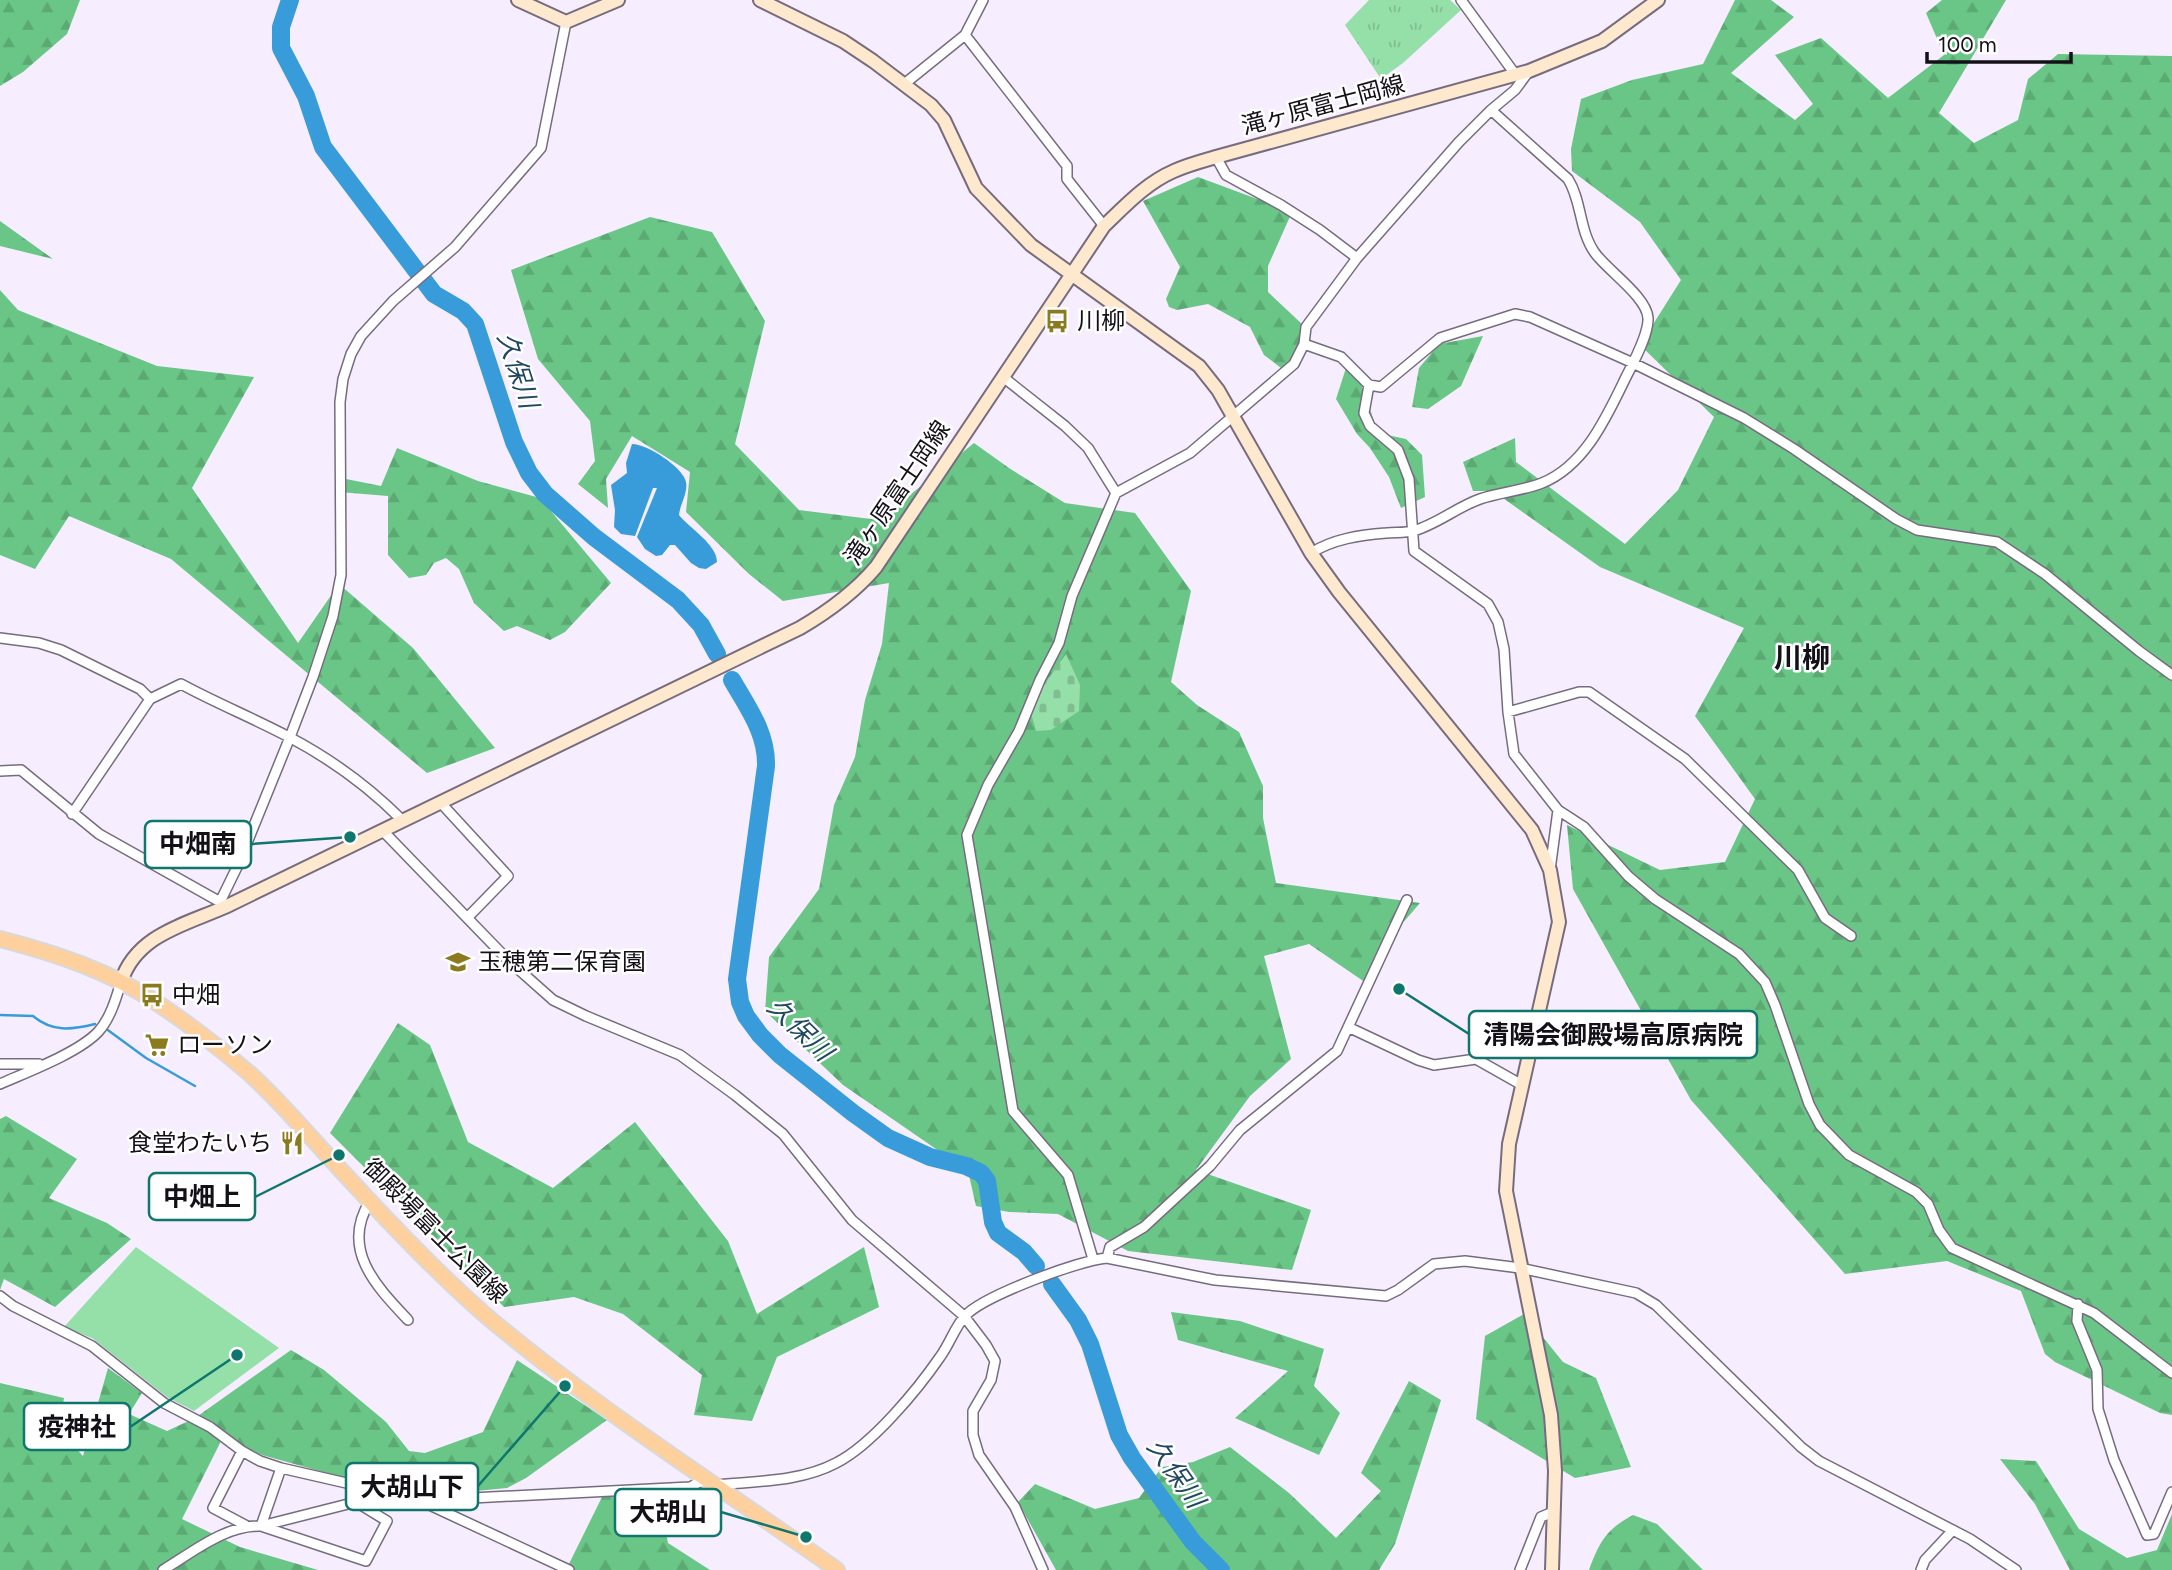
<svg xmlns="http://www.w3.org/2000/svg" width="2172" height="1570" font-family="Figtree,'Noto Sans JP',sans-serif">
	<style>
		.grass { fill: url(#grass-tufts) }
		.forest { fill: url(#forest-firs) }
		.cemetery { fill: url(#cemetery-stones) }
		.green { fill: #95dfa9 }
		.water { fill: #379cd9 }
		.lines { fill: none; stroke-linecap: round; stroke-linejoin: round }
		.stream { stroke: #379cd9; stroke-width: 2.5 }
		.river { stroke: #379cd9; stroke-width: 18 }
		.street-casing { stroke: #766c7f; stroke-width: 12 }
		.secondary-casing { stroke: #766c7f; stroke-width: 16 }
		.primary-casing { stroke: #d9d9da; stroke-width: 18 }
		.street { stroke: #fff; stroke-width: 9 }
		.secondary { stroke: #fee8ce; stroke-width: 12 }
		.primary { stroke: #fed09e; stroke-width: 14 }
		.labels { text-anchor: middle; stroke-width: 5; stroke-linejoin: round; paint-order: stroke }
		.street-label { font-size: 24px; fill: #141017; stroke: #fff }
		.poi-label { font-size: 24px; fill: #141017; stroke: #fff; text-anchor: start }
		.water-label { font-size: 26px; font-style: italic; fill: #204862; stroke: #fff }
		.quarter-label { font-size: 28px; font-weight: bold; fill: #141017; stroke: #fff }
		.leader { fill: none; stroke: #0f766e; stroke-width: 2.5 }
		.callout-dot { fill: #0f766e; stroke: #fff; stroke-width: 2.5 }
		.callout { fill: #fff; stroke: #0f766e; stroke-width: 2.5 }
		.callout-label { font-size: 26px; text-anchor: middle; font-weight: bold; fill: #141017 }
	</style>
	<defs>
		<pattern id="grass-tufts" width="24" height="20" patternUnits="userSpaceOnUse" patternTransform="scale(1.75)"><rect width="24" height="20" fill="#95dfa9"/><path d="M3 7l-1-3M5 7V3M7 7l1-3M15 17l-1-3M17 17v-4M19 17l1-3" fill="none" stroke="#80be91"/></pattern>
		<pattern id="forest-firs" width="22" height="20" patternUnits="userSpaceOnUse" patternTransform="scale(1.75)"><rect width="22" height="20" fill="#6ac686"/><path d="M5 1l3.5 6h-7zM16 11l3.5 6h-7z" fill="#5ba973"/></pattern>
		<pattern id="cemetery-stones" width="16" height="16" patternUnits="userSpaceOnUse" patternTransform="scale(1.75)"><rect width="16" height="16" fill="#95dfa9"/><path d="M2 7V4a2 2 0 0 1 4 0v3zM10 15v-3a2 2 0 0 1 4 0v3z" fill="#80be91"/></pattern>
	</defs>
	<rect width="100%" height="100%" fill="#f6edfe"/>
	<path class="grass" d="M1369,0H1450L1461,10L1403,63L1381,79L1345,25Z"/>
	<path class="forest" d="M0,0H80L67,34L23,72L0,86Z
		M1735,0H1771L1794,17L1731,73L1795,120L1813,104L1775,55L1821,38L1888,98L1944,55L1926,13L1942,0H2006L1939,113L1974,143L2018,120L2028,79L2058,54L2172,56V1415L2160,1413L2055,1362L2045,1354L2021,1291L1947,1261L1845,1274L1691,1100L1573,889L1567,825L1660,870L1725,862L1755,799L1695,716L1744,628L1600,567L1493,491H1473L1463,462L1515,438L1516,462L1625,544L1678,490L1714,417L1640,345L1681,280L1640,222L1572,171L1571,149L1581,99L1632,80L1703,64Z
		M1198,177L1292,212L1268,266V292L1303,325L1306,331L1292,366L1281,368L1264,355L1250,327L1208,304L1177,310L1169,307L1166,299L1180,267L1143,201Z
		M650,217L712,232L765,321L735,444L799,510L879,520L974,443L1009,468L1065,503L1135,513L1191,591L1171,682L1197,705L1239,732L1263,786V818L1276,883L1420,903C1398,929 1373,952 1372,987L1309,944L1264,956L1291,1059L1250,1096L1196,1170L1311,1210L1292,1270L1128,1251L1058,1214L1009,1212L976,1206L968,1171L843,1085L765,1011L769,957L819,889L834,805L855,757L865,700L882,644L889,583L783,601L749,574L686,512L690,472L632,436L606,479L608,508L578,484L595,461L590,421L538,359L511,270Z
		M0,221L53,259L0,246Z
		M0,290L18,310L157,366L254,377L192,488L298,643L339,584L413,648L495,748L427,773L171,559L69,516L35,569L0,555Z
		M1483,336L1461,386L1428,409L1412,407L1419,368L1439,344Z
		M1346,368L1362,386L1378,433L1406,439L1422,455L1425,497L1401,508L1389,477L1370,448L1357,434L1336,399Z
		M397,448L478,481L540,498L611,583L565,632L550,640L517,626L504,631L474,603L459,569L446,558L434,563L426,575L409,578L388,555V496L339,492L346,479L381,486Z
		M398,1023L430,1045L468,1142L553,1188L635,1122L728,1241L757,1314L864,1247L879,1307L777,1357L752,1421L694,1415L702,1375L623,1314L574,1297L504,1307L330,1133Z
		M6,1116L77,1159L49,1198L107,1223L131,1239L55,1307L4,1279L0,1290V1119Z
		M1171,1312L1240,1321L1324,1349L1314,1386L1340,1413L1319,1455L1235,1418L1288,1371L1178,1340Z
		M1524,1314L1563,1362L1596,1378L1631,1467L1575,1478L1476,1419L1485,1336Z
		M291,1350L324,1370L386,1422L409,1451L425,1453L483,1432L517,1360L607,1420L526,1478L507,1488L454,1493L402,1494L262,1455L223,1437L182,1519L240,1547L318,1570H0V1383L64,1398L59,1430L83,1456L108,1368L142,1393L129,1414L167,1431L195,1418Z
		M1409,1381L1441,1400L1395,1544L1379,1570H1056L1018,1502L1035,1484L1095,1509L1139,1498L1162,1467L1193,1462L1230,1447L1289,1493L1336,1538L1381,1491L1361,1473Z
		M2000,1459L2036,1461L2079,1529L2127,1558L2157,1550L2172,1514V1570H2070L2035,1504Z
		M602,1497H659L668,1543L710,1570H566Z
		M1633,1515L1657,1524L1703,1570H1589C1599,1543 1606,1529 1633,1515Z"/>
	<path class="cemetery" d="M1066,654L1080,685L1079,711L1051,730L1036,731L1029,706Z"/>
	<path class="green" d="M136,1247L279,1348L194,1411L167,1397L92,1338L64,1327Z"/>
	<path class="water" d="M632,444C647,444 683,467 686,482C688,493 680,504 679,515C689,528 717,544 717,562L706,569L699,568L691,563L675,545H670L662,555L656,556L645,549L637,537L657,488H653L635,536L621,534L614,527L615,510L611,485L627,473L626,463Z"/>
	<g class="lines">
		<path class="stream" d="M0,1015L33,1016C52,1032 71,1030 95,1024
			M105,1028L146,1058L195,1086"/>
		<path class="river" d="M290,0L281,27V48L306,96L323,147L434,294L463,311L475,324L514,442L529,473L545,494L594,537L678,600L701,625L717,654
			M732,680C748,708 767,733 766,766L737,979L740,1002L746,1016L760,1035L780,1055L853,1113L888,1138L930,1157L966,1166L981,1173L987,1181L993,1222L998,1233L1024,1252L1036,1266
			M1052,1284L1078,1320L1090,1344L1119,1435L1132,1458L1193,1542L1221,1570"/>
		<g class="street-casing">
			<path id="street" d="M1461,0L1515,74
				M965,35L1067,166V179L1104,226
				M903,85L965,35L983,0
				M1216,157L1226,175L1281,205L1320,230L1357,258
				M1304,344L1341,357L1369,385L1381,387L1440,338L1515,314L1530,317L1633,363L1744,418L1794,449L1896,519L1917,530L1997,542L2045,574L2139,651L2172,675
				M1003,377L1065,426L1088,448L1116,493
				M1369,385L1364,413L1370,426L1398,450L1409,479L1414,551L1488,604L1498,622L1504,649L1508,712L1514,754L1558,810L1584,827L1628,876L1655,899L1739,954L1765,982L1775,1005L1809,1104L1820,1125L1849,1155L1916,1192L1928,1204L1939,1230L1952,1248L2094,1313L2172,1373
				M1311,553C1333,539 1360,535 1386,533C1395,532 1405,533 1413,531C1436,525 1457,507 1480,499C1500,492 1522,491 1542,483C1585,466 1607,416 1626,377C1633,363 1649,334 1648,318C1647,297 1607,270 1595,253C1579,231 1582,201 1568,179L1491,110
				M0,638L39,643L61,650L140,689L150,699
				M1508,712L1579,692H1589L1685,759L1798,870L1825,918L1851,936
				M0,771L21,770L99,834L222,903
				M440,802L508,876L468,917
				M72,814L150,699L181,684C216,703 253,718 289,737C329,758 370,788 402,820
				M382,830L508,960L553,1000L586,1016L680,1055L735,1095L783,1134L852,1220L964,1316L986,1345L995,1361L991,1380L973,1411V1435L979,1455L1015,1507L1043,1570
				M1550,870L1558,810
				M221,900L238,865L290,737L313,677L333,616L341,575L340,402L343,379L351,354L361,336L393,301L455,247L541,148L566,22
				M1348,1027L1418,1060L1434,1065L1476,1059L1522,1085
				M0,1064H39
				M0,1084C27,1072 78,1053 98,1032C110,1019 116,999 121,982
				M370,1201C340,1249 376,1286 408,1320
				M1107,1258L1110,1247L1144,1227L1210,1166L1240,1130L1337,1051L1407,900
				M1093,1259L1068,1175L1013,1111L967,835L988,785L1019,731L1040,680L1059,643L1072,596L1116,493L1190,453L1294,364L1304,344L1306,327L1357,258L1459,142L1491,110L1515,90L1529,71
				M0,1296L13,1306L92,1346L164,1403L210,1427L242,1451L260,1461L281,1468L416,1499H453L690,1487L706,1479
				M2078,1304L2077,1321L2097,1370L2098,1409L2114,1460L2147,1535L2154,1534L2172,1492
				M242,1451L213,1508L245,1525
				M281,1468L261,1526L366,1561L387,1521L356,1502
				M717,1485C757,1481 800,1482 836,1463C872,1445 918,1389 940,1357C949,1345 956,1325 965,1316C983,1296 1080,1260 1107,1258L1215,1280L1386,1296L1398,1290L1434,1264L1465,1261L1520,1268L1636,1293L1656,1305L1801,1447L1819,1461L1970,1539L2016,1570
				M421,1501L569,1570
				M163,1570C193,1552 225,1525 261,1526L356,1502L384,1492
				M1520,1570L1541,1517L1553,1512
				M1921,1570L1925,1560L1953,1530"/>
		</g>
		<g class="secondary-casing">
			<path id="secondary" d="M518,0L566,22L618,0
				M760,0L843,41L873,61L931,105L944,120L976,188L1031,245L1199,366L1218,390L1311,553L1339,592L1532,830L1550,870L1559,922L1509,1144L1506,1191L1551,1415L1555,1471L1552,1570
				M121,982C136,935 184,925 225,907L800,628C829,611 854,593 876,567L1104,226C1125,206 1146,183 1174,171C1187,165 1202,161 1216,157L1529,71L1602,41L1658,0"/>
		</g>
		<g class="primary-casing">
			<path id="primary" d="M0,939C54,953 110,971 157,1003C189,1024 221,1049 250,1074C282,1103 309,1136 338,1167C385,1218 432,1268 484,1314C595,1408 719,1486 837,1570"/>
		</g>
		<use href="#street" class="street"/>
		<use href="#secondary" class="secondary"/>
		<use href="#primary" class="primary"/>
	</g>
	<defs>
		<g id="bus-bare" transform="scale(1.89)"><path d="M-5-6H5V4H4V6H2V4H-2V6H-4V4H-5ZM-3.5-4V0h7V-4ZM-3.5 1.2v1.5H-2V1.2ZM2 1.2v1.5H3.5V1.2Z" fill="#8c7a1f" stroke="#fff" stroke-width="2.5" paint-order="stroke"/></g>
		<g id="school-bare" transform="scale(1.89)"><path d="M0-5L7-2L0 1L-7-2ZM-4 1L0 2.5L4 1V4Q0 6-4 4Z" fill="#8c7a1f" stroke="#fff" stroke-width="2.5" paint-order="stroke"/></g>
		<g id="supermarket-bare" transform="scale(1.89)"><path d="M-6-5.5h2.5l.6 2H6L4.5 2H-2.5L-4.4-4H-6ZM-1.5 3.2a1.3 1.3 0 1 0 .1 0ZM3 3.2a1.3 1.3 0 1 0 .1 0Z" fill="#8c7a1f" stroke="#fff" stroke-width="2.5" paint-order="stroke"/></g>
		<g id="restaurant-bare" transform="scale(1.89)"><path d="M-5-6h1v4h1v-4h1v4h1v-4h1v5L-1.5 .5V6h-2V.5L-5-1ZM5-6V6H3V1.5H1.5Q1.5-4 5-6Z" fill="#8c7a1f" stroke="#fff" stroke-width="2.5" paint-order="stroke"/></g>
	</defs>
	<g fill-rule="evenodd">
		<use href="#bus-bare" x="1057" y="321"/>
		<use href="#school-bare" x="458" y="962"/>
		<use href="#bus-bare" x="152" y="995"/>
		<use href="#supermarket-bare" x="157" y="1045"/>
		<use href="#restaurant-bare" x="292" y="1143"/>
	</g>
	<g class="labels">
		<g class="street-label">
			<text transform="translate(1323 105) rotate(-15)" y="8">滝ヶ原富士岡線</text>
			<text transform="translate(897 493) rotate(-56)" y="8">滝ヶ原富士岡線</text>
			<text transform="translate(435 1231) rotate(45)" y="8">御殿場富士公園線</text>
		</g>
		<g class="poi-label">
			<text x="1077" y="329">川柳</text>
			<text x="478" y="970">玉穂第二保育園</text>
			<text x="172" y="1003">中畑</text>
			<text x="177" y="1053">ローソン</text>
			<text x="272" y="1151" text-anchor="end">食堂わたいち</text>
		</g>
		<g class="water-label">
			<text transform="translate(518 370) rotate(72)" y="9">久保川</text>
			<text transform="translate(800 1029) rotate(44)" y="9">久保川</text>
			<text transform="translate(1176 1473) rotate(55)" y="9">久保川</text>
		</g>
		<g class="quarter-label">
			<text x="1802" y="667">川柳</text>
		</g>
	</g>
	<path class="leader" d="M350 837L251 844M1399 989L1469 1034M339 1155L255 1197M237 1355L130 1427M565 1386L478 1486M806 1537L721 1512"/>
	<g class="callout-dot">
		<circle cx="350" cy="837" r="7"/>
		<circle cx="1399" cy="989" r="7"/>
		<circle cx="339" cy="1155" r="7"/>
		<circle cx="237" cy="1355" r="7"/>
		<circle cx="565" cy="1386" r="7"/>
		<circle cx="806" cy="1537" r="7"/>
	</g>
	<g class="callout">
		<rect x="145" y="821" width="106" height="47" rx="7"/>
		<rect x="1469" y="1011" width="288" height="47" rx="7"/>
		<rect x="149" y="1173" width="106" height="47" rx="7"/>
		<rect x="24" y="1403" width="106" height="47" rx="7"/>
		<rect x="346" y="1463" width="132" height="47" rx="7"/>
		<rect x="615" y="1489" width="106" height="47" rx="7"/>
	</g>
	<g class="callout-label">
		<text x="198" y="853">中畑南</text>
		<text x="1613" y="1044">清陽会御殿場高原病院</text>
		<text x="202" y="1206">中畑上</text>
		<text x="77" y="1436">疫神社</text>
		<text x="412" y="1496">大胡山下</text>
		<text x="668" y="1521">大胡山</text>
	</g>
	<path d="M1927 52v10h144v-10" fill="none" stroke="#141017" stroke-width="3.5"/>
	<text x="1938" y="52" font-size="21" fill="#141017" stroke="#ffffff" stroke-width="5" paint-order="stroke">100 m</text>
</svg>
